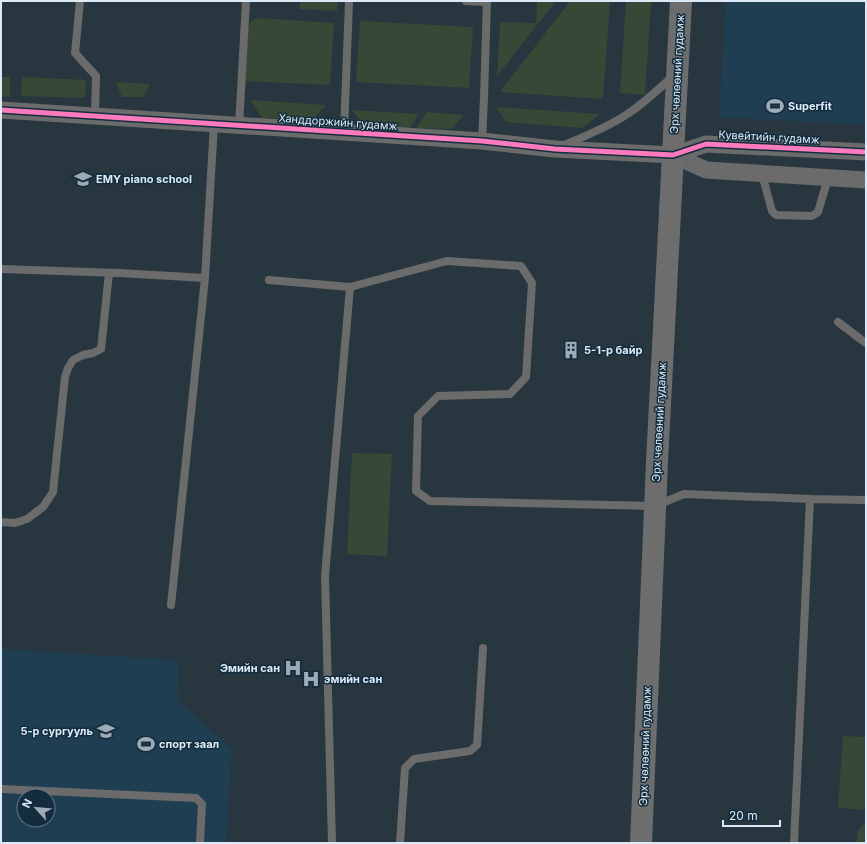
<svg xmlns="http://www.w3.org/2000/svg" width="867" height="844" font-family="Inter,sans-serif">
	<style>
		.built { fill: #1f3e52; fill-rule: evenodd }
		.green { fill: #374836 }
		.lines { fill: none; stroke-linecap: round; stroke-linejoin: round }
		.service { stroke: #6c6b6b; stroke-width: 8 }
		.minor { stroke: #6c6b6b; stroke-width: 17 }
		.secondary { stroke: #6e6d6e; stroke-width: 22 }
		.cycleway-casing { stroke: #142d3e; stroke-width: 8 }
		.cycleway { stroke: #fd7abc; stroke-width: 5 }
		.labels { text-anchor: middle; stroke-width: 3; stroke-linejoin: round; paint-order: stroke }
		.street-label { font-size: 11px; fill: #dbeaf6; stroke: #142d3e }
		.poi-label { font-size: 11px; font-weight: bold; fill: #dbeaf6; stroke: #142d3e; text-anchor: start }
	</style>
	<rect width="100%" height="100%" fill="#28363f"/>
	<path class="built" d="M726,1H866V125L719,117Z
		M1,649L179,660L177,700L232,749L226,843H1ZM24,796H48V820H24Z"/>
	<path class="green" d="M300,1H338L337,11L299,9Z
		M537,1H556L497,76L500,22L536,23Z
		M570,1H610L603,99L500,92Z
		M626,1H651L645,95L620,93Z
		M258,18L334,23L330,85L244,81L249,23L253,20Z
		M360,21L473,27L469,88L356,82Z
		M1,77H10V97L1,96Z
		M22,77L86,80L85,98L21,96Z
		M116,82L150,84L143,97H122Z
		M250,100L326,105L312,120L262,118Z
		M496,107L600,114L582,128L506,122Z
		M352,110L419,114L410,128L364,125Z
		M427,112L464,115L451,129L416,128Z
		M352,453L392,454L387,556L347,554Z
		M843,736L866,737V810L838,808Z
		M866,822V843H857C856,834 858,828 866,822Z"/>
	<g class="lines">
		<path class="service" d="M80,1L75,53L96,76L95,116
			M466,1L487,2
			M239,126L246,1
			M344,132L349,1
			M482,141L484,98L487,1
			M562,146C583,137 606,128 626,115C643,104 658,90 673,76
			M762,174L772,211L776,215L812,216L818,212L828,178
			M1,269L119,273L205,278
			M269,280L350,287L447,261L521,266L532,283L526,377L510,394L438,396L418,416L416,491L430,501L655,506L684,494L810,499L794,843
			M838,322L863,341L866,343
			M810,499L866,500
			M1,522L15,523L27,519L43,507L53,492L65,377L68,368L73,360L83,355L93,353L101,349L109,273
			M171,605L205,278L214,124
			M1,789L196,798L202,804L200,843
			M332,843L325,576L350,287
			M400,843L405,768L414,759L470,751L477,745L483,648"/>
		<path class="minor" d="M1,110L482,141L555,149L673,155L706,144L866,152
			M673,155L706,170L866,180"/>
		<path class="secondary" d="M641,843L657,462L681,1"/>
		<g class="cycleway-casing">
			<path id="cycleway" d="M1,110L482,141L555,149L673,155L706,144L866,152"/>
		</g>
		<use href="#cycleway" class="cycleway"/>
	</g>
	<defs>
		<g id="stadium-bare" transform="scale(1.38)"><path d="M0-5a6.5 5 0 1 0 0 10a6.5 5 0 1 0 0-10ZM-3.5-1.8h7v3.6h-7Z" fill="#9cabb6" stroke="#142d3e" stroke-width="2.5" paint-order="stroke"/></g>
		<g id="school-bare" transform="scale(1.38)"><path d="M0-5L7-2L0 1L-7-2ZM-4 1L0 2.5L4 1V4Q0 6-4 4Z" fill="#9cabb6" stroke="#142d3e" stroke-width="2.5" paint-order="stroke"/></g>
		<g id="building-bare" transform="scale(1.38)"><path d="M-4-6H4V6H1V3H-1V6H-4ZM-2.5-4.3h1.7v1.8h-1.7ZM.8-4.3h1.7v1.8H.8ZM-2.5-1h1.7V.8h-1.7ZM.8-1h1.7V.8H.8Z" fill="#9cabb6" stroke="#142d3e" stroke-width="2.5" paint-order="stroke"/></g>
		<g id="hospital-bare" transform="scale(1.38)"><path d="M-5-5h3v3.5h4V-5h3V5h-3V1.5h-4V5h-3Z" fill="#9cabb6" stroke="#142d3e" stroke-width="2.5" paint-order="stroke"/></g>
	</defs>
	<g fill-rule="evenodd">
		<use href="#stadium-bare" x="775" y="106"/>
		<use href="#school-bare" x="83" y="179"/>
		<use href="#building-bare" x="571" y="350"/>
		<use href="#hospital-bare" x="293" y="668"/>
		<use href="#hospital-bare" x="311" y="679"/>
		<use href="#school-bare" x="106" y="731"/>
		<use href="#stadium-bare" x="146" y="744"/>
	</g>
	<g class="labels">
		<g class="street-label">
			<text transform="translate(677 74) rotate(-87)" y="4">Эрх чөлөөний гудамж</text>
			<text transform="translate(338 122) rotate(4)" y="4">Ханддоржийн гудамж</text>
			<text transform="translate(769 137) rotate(3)" y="4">Кувейтийн гудамж</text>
			<text transform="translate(659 422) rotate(-87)" y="4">Эрх чөлөөний гудамж</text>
			<text transform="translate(645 746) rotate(-88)" y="4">Эрх чөлөөний гудамж</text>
		</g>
		<g class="poi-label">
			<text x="788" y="110">Superfit</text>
			<text x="96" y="183">EMY piano school</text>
			<text x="584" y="354">5-1-р байр</text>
			<text x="280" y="672" text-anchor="end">Эмийн сан</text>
			<text x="324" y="683">эмийн сан</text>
			<text x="93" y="735" text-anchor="end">5-р сургууль</text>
			<text x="159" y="748">спорт заал</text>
		</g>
	</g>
	<rect width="867" height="844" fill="none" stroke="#dbeaf6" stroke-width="4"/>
	<g transform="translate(36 808) rotate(297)"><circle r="19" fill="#142d3e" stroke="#647988"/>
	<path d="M0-3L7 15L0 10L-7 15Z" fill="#9cabb6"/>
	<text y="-6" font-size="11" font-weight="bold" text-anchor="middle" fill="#dbeaf6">N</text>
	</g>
	<path d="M723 820v6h57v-6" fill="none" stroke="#dbeaf6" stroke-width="2"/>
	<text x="729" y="820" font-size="12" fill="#dbeaf6" stroke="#142d3e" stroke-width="3" paint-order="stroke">20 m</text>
</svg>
